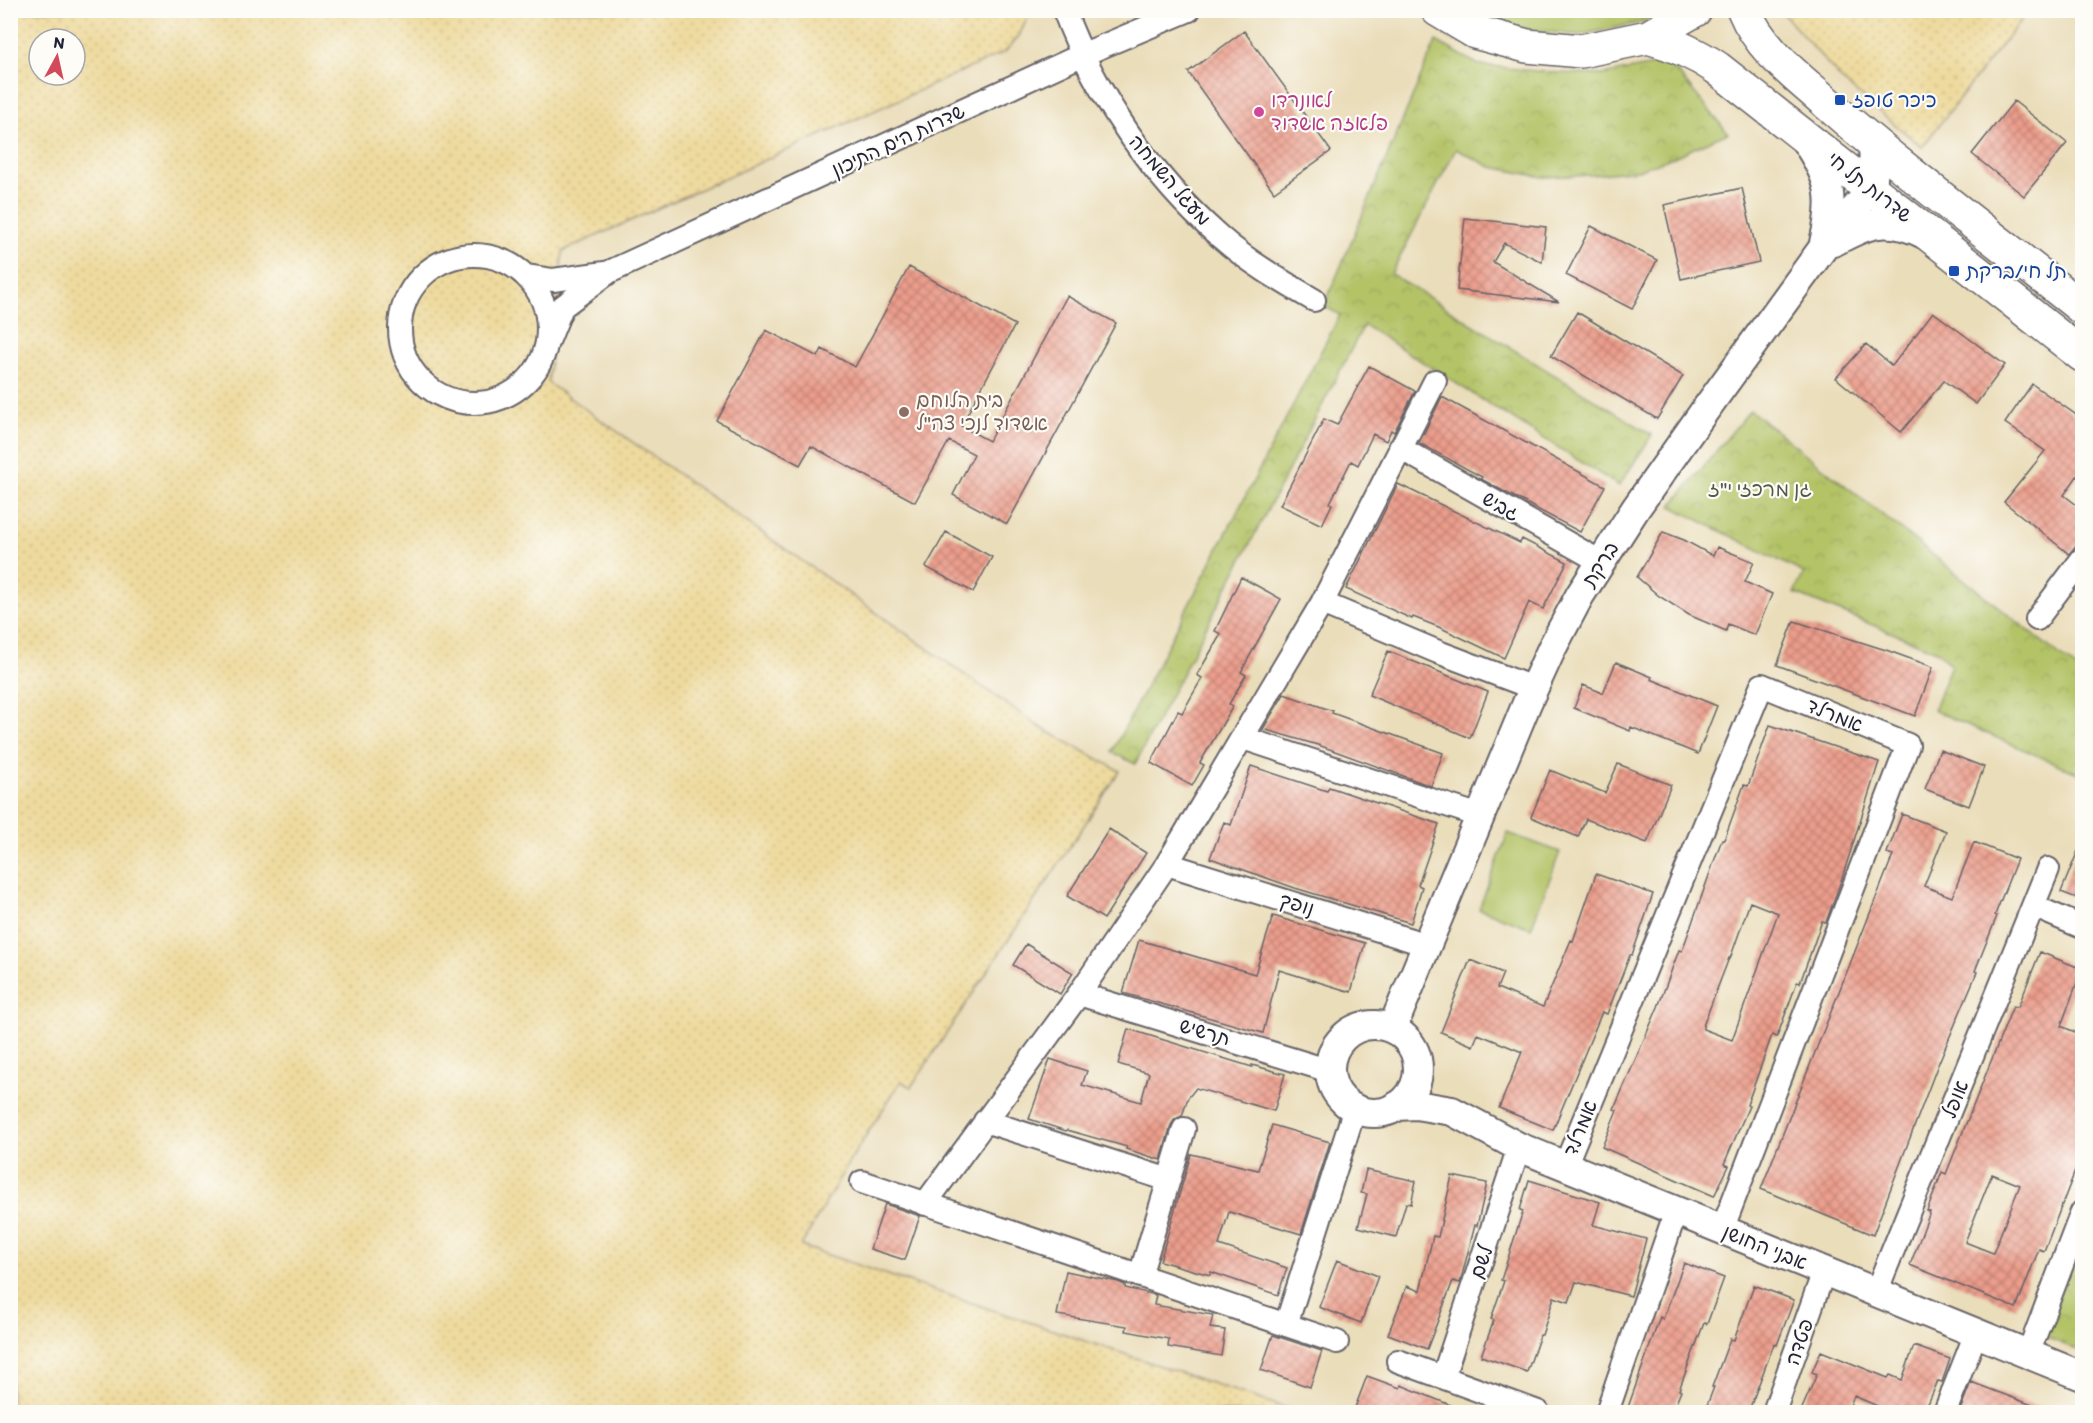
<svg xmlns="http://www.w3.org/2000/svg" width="2093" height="1423" font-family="Itim,'Playpen Sans Hebrew',sans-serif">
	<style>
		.grass { fill: #b3c366; stroke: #6a7250; stroke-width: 1.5 }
		.sand { fill: url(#sand-dots); stroke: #887e6c; stroke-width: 1.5; fill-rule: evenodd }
		.park { fill: url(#park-crowns); stroke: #6a7250; stroke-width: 1.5 }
		.building { fill: url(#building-cross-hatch); fill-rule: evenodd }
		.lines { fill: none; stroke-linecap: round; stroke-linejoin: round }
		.minor-casing { stroke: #686367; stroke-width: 26 }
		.tertiary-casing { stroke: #686367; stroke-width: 32 }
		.secondary-casing { stroke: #686367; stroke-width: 36 }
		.minor { stroke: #fff; stroke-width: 22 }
		.tertiary { stroke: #fff; stroke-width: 28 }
		.secondary { stroke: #fff; stroke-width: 33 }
		.transit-dot { fill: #1a4fb4; stroke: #fdfcf7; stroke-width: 2 }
		.hotel-dot { fill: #d1479c; stroke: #fdfcf7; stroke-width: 2 }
		.education-dot { fill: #8d6e63; stroke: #fdfcf7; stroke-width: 2 }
		.labels { text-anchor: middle; stroke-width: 4.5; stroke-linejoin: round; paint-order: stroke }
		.hotel-label { font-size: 20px; fill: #b23c85; stroke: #fdfcf7; text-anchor: start }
		.transit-label { font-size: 20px; fill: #164399; stroke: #fdfcf7; text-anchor: start }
		.street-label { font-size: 20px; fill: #22223b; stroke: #fdfcf7 }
		.education-label { font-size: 20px; fill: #785e54; stroke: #fdfcf7; text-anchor: start }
		.park-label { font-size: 20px; fill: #555a4a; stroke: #fdfcf7 }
	</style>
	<defs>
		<pattern id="sand-dots" width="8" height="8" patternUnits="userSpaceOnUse" patternTransform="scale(1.5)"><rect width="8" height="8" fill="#eeda9e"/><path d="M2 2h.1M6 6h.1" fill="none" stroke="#ccbb89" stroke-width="1.8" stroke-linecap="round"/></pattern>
		<pattern id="park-crowns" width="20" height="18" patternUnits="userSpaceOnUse" patternTransform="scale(1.5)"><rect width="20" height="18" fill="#b3c366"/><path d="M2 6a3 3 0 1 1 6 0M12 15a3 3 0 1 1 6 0" fill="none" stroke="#9aa759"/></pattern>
		<pattern id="building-cross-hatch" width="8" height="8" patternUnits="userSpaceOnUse" patternTransform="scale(1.5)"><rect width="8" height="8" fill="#ec9d8b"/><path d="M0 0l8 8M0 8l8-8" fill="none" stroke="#bf8073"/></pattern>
	</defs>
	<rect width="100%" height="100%" fill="#fdfcf7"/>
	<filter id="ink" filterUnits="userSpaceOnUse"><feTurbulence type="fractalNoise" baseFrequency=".0167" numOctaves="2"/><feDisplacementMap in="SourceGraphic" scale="12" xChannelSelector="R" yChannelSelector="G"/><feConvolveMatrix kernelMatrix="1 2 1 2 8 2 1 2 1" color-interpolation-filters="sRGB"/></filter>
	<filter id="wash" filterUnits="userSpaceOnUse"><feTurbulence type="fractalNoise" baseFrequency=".008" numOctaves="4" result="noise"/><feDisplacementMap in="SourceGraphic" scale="24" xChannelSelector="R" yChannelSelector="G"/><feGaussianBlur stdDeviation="1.35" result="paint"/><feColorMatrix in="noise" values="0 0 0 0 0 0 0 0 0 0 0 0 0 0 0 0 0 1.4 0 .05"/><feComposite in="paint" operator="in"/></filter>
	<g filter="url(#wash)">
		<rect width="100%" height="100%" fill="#eaddba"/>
		<path class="grass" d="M1470,11H1663L1642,22L1580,35L1530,30L1481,17Z
			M1508,833L1560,852L1531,928L1479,909Z"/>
		<path class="sand" d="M11,11H1028L1029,14L1019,36L1005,52L563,251L548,383L1038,726L1120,771L911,1087L901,1081L849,1162L801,1246L1298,1412H11ZM39,39H75V75H39Z
			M1781,11H2028L1922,147L1844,82Z"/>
		<path class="park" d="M1436,41L1479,65L1545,72L1602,75L1669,62L1728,133L1674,157L1638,170L1592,175L1543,177L1491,167L1456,149L1391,274L1652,435L1619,486L1364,325L1135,764L1112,752L1340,315L1324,306Z
			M1750,410L2082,673V775L1933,710L1951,665L1939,652L1794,593L1804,573L1671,506Z
			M2082,1243V1352L2041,1335Z"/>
		<g id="blocks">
			<path class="building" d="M1244,31L1331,151L1274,192L1188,72Z
				M2014,101L2067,143L2024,196L1972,154Z
				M1742,188L1759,262L1681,279L1664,205Z
				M1465,218L1546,227L1542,262L1504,243L1493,262L1559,302L1457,290Z
				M1591,226L1657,260L1632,309L1566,275Z
				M909,267L1015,325L961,426L989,441L1067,296L1116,323L1007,524L953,495L974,454L949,441L915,502L811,446L800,465L717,421L766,330L818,357L822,349L855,367Z
				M1577,312L1683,376L1657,419L1551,356Z
				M1933,312L2005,365L1976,404L1944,381L1901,432L1836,378L1866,344L1892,366Z
				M1369,366L1415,391L1394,432L1391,430L1386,441L1373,434L1358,465L1351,461L1330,503L1332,504L1322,525L1280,505L1324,419L1337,425Z
				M2032,384L2082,419V469L2064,495L2082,509V538L2069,554L2004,502L2045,451L2005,423Z
				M1442,397L1605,486L1580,532L1507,493L1481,479L1482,477L1419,443Z
				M1398,484L1520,543L1522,539L1567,562L1543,609L1529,602L1504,658L1441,628L1413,617L1412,619L1346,589Z
				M946,532L992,557L973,592L926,567Z
				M1663,532L1684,540L1713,556L1717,547L1754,562L1745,582L1772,594L1755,635L1728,624L1726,631L1689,615L1659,596L1637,577Z
				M1241,577L1281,599L1241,672L1246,675L1229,704L1233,706L1200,763L1204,765L1192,786L1151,763L1178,711L1182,713L1202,678L1197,675L1221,634L1215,631Z
				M1794,621L1886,650L1933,667L1915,716L1777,665Z
				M1388,651L1488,692L1470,738L1369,695Z
				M1616,662L1652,677L1651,679L1717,706L1698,754L1631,727L1630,731L1574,708L1583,685L1603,693Z
				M1284,694L1333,711L1332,713L1443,753L1431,786L1321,746L1263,729Z
				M1770,725L1879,762L1842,878L1826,922L1822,921L1800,983L1797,982L1777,1037L1772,1035L1747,1105L1749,1106L1724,1164L1729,1166L1714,1196L1602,1147L1617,1110L1614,1109L1658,1007L1679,950L1682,951L1722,839L1724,840L1744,785L1748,786ZM1750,902L1778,913L1732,1040L1703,1029V1026L1729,958L1730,959Z
				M1940,750L1984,767L1969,806L1925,789Z
				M1618,764L1671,785L1647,843L1586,819L1578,837L1531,817L1550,770L1605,793Z
				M1251,766L1327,791L1329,787L1439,824L1418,885L1422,887L1411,923L1295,888L1210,858L1224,822L1231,825Z
				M1902,814L1946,831L1924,886L1952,897L1974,842L2017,859L1995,915L1997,916L1975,971L1977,972L1937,1067L1873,1235L1761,1189L1893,855L1887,853Z
				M1109,829L1146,853L1104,919L1067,896Z
				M2082,841V900L2061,892Z
				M1596,874L1653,894L1632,955H1630L1607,1014L1602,1012L1553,1130L1499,1108L1522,1052L1478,1034L1473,1046L1441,1032L1470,960L1503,973L1497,988L1543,1007L1571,940L1573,941Z
				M1273,916L1365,943L1351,992L1279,970L1263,1033L1123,993L1139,940L1255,974Z
				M1026,944L1073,973L1060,994L1013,965Z
				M2040,952L2082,969L2061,1026L2082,1035V1153L2044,1251L2039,1249L2016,1308L1910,1265L1930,1212L1927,1211L1942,1172L1946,1174L2013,1006L2018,1007ZM1992,1174L2020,1185L1993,1253L1965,1242Z
				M1128,1029L1252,1067V1065L1285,1074L1274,1111L1196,1088L1188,1098L1182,1116L1175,1119L1171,1125L1161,1160L1126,1149L1127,1147L1067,1130L1066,1131L1029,1119L1050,1059L1087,1071L1082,1085L1141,1102L1149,1073L1118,1064Z
				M1272,1125L1330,1142L1301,1234L1229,1212L1219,1245L1287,1268L1278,1295L1211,1272L1210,1275L1160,1261L1191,1154L1258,1170Z
				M1366,1170L1416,1181L1411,1204L1406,1203L1396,1237L1358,1227L1367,1194L1361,1193Z
				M1452,1176L1487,1183L1477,1226L1475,1225L1460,1283L1453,1281L1427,1349L1388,1334L1407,1286L1420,1291L1433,1236L1438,1237Z
				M1529,1180L1600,1202L1593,1225L1646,1239L1631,1296L1576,1282L1569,1302L1554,1297L1542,1335H1540L1527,1372L1481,1356L1494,1320L1491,1319L1504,1281L1501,1280L1523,1211L1520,1210Z
				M885,1204L920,1216L905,1260L870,1249Z
				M1337,1260L1378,1276L1361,1323L1319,1307Z
				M1684,1263L1724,1278L1707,1324L1704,1323L1679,1390L1681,1391L1672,1413H1626L1660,1317L1663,1319Z
				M1066,1271L1118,1282L1125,1285V1288L1156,1295L1154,1305L1213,1315L1210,1328L1225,1330L1221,1356L1168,1347L1169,1339L1126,1331L1127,1326L1057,1315Z
				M1754,1285L1794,1300L1777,1345L1774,1344L1748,1413H1704L1714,1387H1712L1730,1339L1734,1340Z
				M1273,1335L1322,1351L1310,1387L1261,1370Z
				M1914,1346L1950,1359L1942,1382L1938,1381L1924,1413H1894L1854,1396L1847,1413H1800L1817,1374L1812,1372L1821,1351L1888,1378L1890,1375L1902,1380Z
				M1367,1376L1400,1388L1401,1385L1470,1413H1353Z
				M1971,1382L2048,1411V1413H1959Z"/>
		</g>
	</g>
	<g filter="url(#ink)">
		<use href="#blocks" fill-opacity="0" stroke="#686367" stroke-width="1.5"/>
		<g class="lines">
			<g class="minor-casing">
				<path id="minor" d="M1064,10C1094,92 1153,179 1219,236C1247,261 1281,281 1314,300
					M400 329a74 74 0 1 1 148 0a74 74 0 1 1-148 0Z
					M527,276L553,280L605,273
					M549,339L562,307L609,272L1084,54L1189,10
					M1400,448L1601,562
					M1322,603L1438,652L1533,688
					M2037,619L2082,559
					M1243,738L1480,816
					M1167,864L1427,945
					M2033,906L2048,869
					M1079,994L1330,1071
					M985,1121L1169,1180
					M1565,1166L1762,685L1908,745L1722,1230
					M862,1182L1337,1342
					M925,1204L1079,994L1167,864L1322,603L1435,381
					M1140,1276L1184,1129
					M1876,1292L2033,906L2082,927
					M1286,1325L1355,1108
					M2028,1354L2082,1212
					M1398,1361L1538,1412
					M1443,1377L1519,1147
					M1607,1412L1676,1211
					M1774,1412L1824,1271
					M1945,1412L1976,1333"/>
			</g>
			<g class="tertiary-casing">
				<path id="tertiary" d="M1805,140C1831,179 1835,197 1824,243
					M1833,242C1868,224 1885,215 1924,234
					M1330 1069a44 44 0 1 1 88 0a44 44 0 1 1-88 0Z
					M1392,1029L1527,703L1552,648L1580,595L1636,508L1703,413L1823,248L1872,188L1874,168L1873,143
					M1397,1106L1416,1105L1452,1111L1519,1147L2082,1376"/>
			</g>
			<g class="secondary-casing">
				<path id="secondary" d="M1438,10L1475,32L1527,46L1581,51L1648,37L1695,10
					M1744,10C1760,50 1798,77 1829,105C1910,176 1998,241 2082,308
					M1648,37C1673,44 1695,53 1717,68L2082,355"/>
			</g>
			<use href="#minor" class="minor"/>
			<use href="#tertiary" class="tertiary"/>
			<use href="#secondary" class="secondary"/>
		</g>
	</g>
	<g class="transit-dot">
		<rect x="1834" y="94" width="12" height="12" rx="3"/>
		<rect x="1948" y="265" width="12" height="12" rx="3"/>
	</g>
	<circle class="hotel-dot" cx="1259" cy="112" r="6"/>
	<circle class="education-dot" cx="904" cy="412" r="6"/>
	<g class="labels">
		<g class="hotel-label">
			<text x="1271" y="107">לאונרדו<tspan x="1271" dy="23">פלאזה אשדוד</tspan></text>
		</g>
		<g class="transit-label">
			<text x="1852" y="107">כיכר טופז</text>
			<text x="1966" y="278">תל חי/ברקת</text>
		</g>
		<g class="street-label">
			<text transform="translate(898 140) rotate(-25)" y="7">שדרות הים התיכון</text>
			<text transform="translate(1170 180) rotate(49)" y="7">מעגל השמחה</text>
			<text transform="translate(1870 187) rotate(38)" y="7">שדרות תל חי</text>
			<text transform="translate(1501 506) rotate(30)" y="7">גביש</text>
			<text transform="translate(1600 564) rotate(-57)" y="7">ברקת</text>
			<text transform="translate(1835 715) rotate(22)" y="7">אמרלד</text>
			<text transform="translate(1297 904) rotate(17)" y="7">נופך</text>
			<text transform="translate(1205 1032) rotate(17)" y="7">תרשיש</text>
			<text transform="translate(1955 1099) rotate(-68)" y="7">אופל</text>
			<text transform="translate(1580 1128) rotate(-68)" y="7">אמרלד</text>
			<text transform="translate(1765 1247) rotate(22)" y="7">אבני החושן</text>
			<text transform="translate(1481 1262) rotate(-72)" y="7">לשם</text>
			<text transform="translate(1799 1342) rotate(-71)" y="7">פטדה</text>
		</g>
		<g class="education-label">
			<text x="916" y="407">בית הלוחם<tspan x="916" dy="23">אשדוד לנכי צה"ל</tspan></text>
		</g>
		<g class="park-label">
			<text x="1760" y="496">גן מרכזי י"ז</text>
		</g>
	</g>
	<rect width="2093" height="1423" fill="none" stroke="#fdfcf7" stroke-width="36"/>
	<g transform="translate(57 57) rotate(8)"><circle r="28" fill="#fdfcf7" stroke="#a5a5ac" stroke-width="1.5"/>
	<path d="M0-4.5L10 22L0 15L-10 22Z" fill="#d1495b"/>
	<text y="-9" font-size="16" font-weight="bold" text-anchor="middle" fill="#22223b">N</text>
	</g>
</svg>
